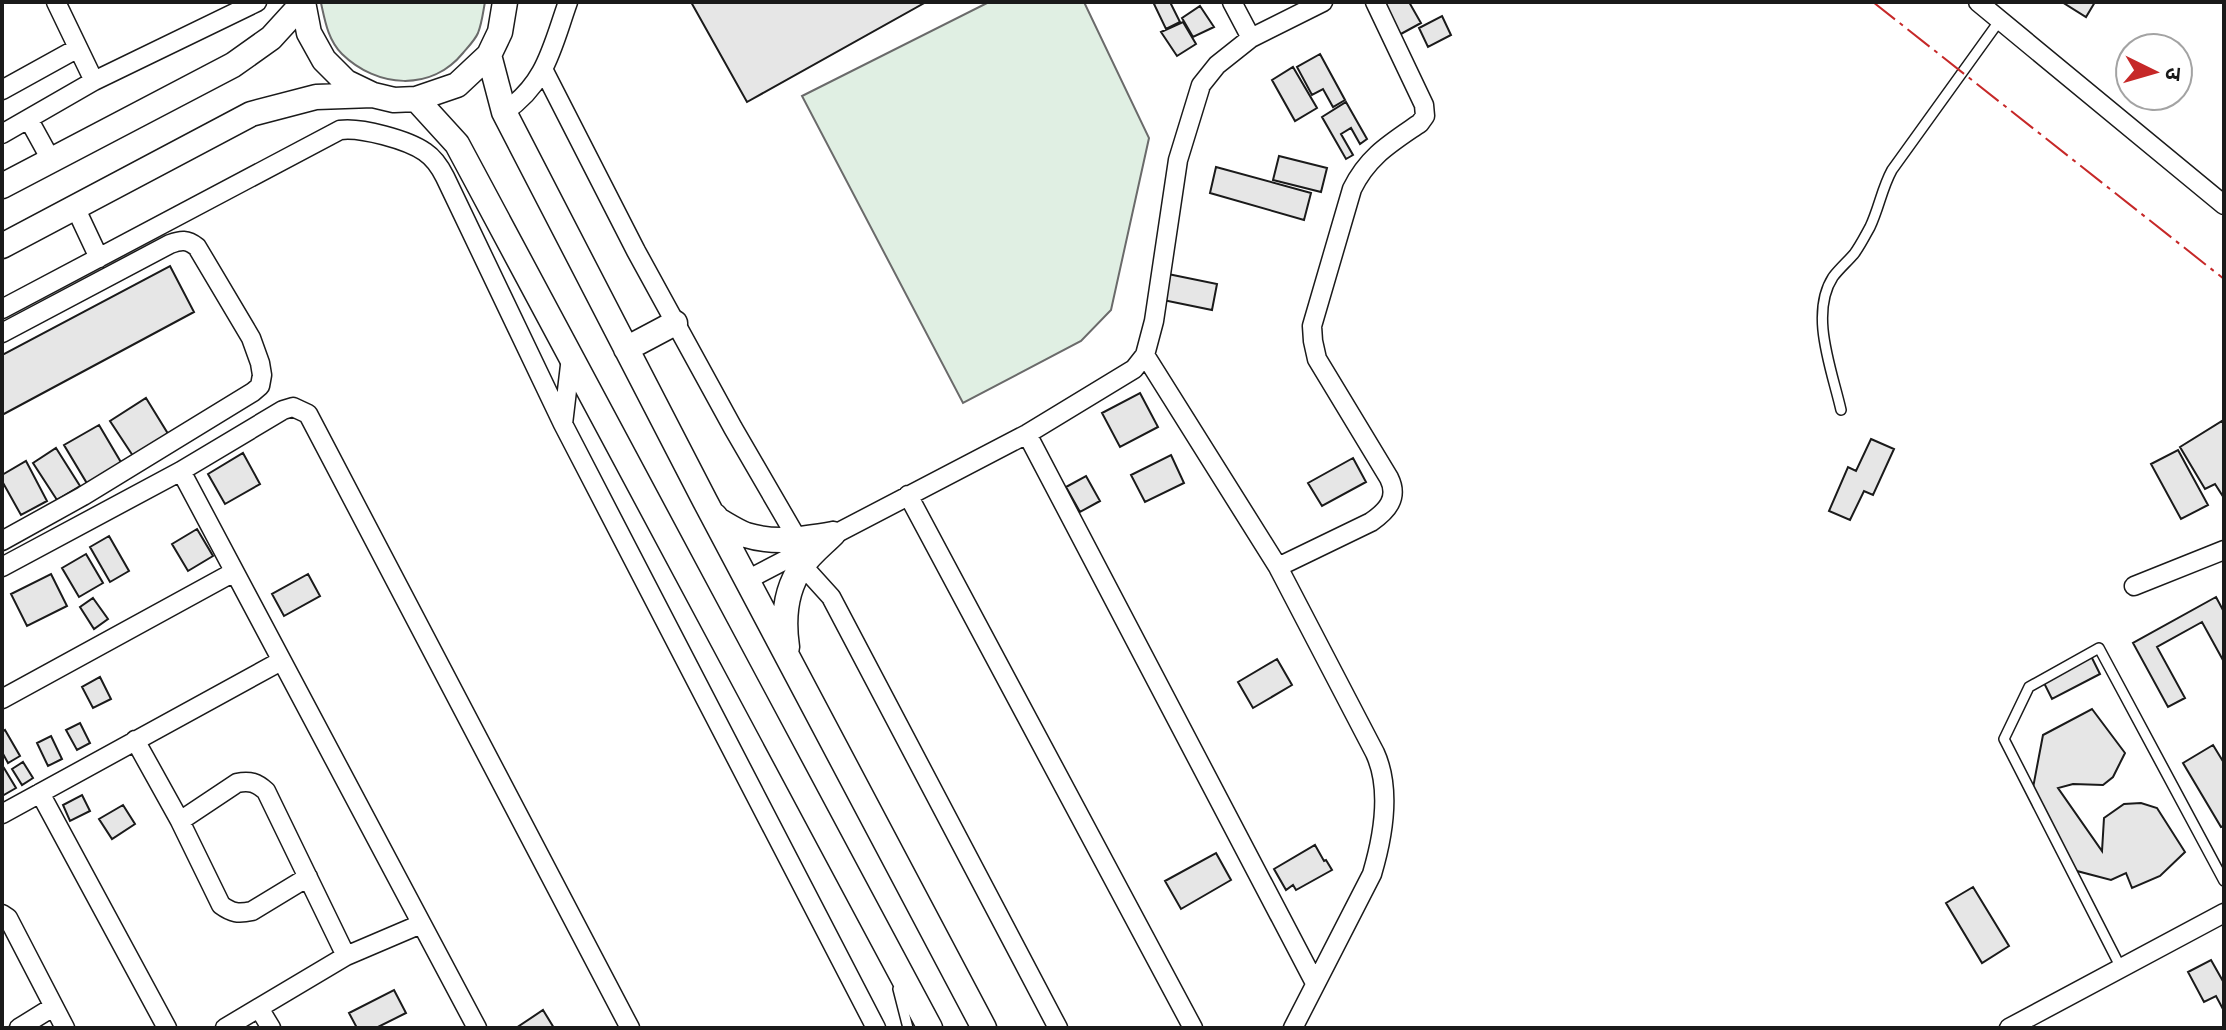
<svg xmlns="http://www.w3.org/2000/svg" width="2226" height="1030" font-family="Ubuntu,'Noto Sans Devanagari',sans-serif">
	<style>
		.green { fill: #e0efe3; stroke: #6a6a6a; stroke-width: 2 }
		.building { fill: #e6e6e6; stroke: #1a1a1a; stroke-width: 2 }
		.lines { fill: none; stroke-linecap: round; stroke-linejoin: round }
		.lane-casing { stroke: #1a1a1a; stroke-width: 12 }
		.street-casing { stroke: #1a1a1a; stroke-width: 21 }
		.secondary-casing { stroke: #1a1a1a; stroke-width: 27 }
		.lane { stroke: #fff; stroke-width: 9 }
		.street { stroke: #fff; stroke-width: 18 }
		.secondary { stroke: #fff; stroke-width: 24 }
		.power { stroke: #c62828; stroke-width: 2; stroke-dasharray: 28 6 4 6; stroke-linecap: butt }
	</style>
	<rect width="100%" height="100%" fill="#fff"/>
	<path class="green" d="M485,2C483,12 482,23 478,33C475,40 468,47 463,53C431,92 377,88 342,54C328,40 325,21 321,3Z
		M989,2H1084L1149,138L1111,310L1081,341L963,403L802,96Z"/>
	<path class="building" d="M691,2H926L747,102Z
		M1158,2H1170L1180,22L1166,29L1154,4Z
		M1384,2H1409L1421,23L1399,35Z
		M2062,2H2095L2086,17Z
		M1200,6L1214,27L1193,37L1182,18Z
		M1442,16L1451,35L1428,47L1419,28Z
		M1183,22L1196,44L1177,56L1161,32Z
		M1320,54L1345,100L1333,107L1323,89L1312,95L1297,67Z
		M1293,67L1317,108L1295,121L1272,80Z
		M1346,102L1367,139L1360,144L1351,128L1341,134L1353,155L1346,159L1322,117Z
		M1279,156L1327,168L1321,192L1273,180Z
		M1216,167L1311,193L1304,220L1210,193Z
		M170,266L194,312L2,415V355Z
		M1168,274L1217,284L1212,310L1163,300Z
		M1140,393L1158,427L1120,447L1102,413Z
		M146,398L170,437L135,459L110,421Z
		M2222,421L2224,425V498L2215,484L2205,489L2180,447Z
		M99,425L122,464L88,485L64,445Z
		M1871,439L1894,449L1873,495L1864,491L1850,520L1829,511L1848,467L1856,471Z
		M56,448L80,486L57,500L33,463Z
		M2178,450L2208,505L2181,519L2151,464Z
		M243,453L260,484L225,504L208,474Z
		M1171,455L1184,483L1145,502L1131,475Z
		M1353,458L1366,482L1322,506L1308,483Z
		M26,461L47,501L21,515L2,481V475Z
		M1086,476L1100,501L1080,512L1066,487Z
		M197,529L213,556L188,571L172,544Z
		M109,536L129,571L110,582L90,547Z
		M86,554L103,583L79,597L62,568Z
		M51,574L67,606L27,626L11,594Z
		M308,574L320,596L284,616L272,594Z
		M2216,597L2224,612V662L2202,622L2157,647L2185,698L2168,707L2133,643Z
		M93,598L108,619L94,629L80,607Z
		M2091,656L2100,674L2052,699L2043,681Z
		M1277,659L1292,685L1253,708L1238,682Z
		M100,677L111,699L93,708L82,687Z
		M2092,709L2125,753L2113,777L2103,785L2073,784L2058,788L2102,851L2104,818L2124,804L2141,803L2157,808L2185,852L2160,876L2132,888L2126,873L2111,880L2077,871L2062,851L2032,793L2043,735Z
		M80,723L90,743L77,750L66,730Z
		M5,730L20,756L8,763L2,752V732Z
		M51,736L62,759L48,766L37,743Z
		M2213,745L2224,763V826L2221,827L2183,763Z
		M23,762L33,778L22,785L12,769Z
		M4,768L16,788L2,796V770Z
		M82,795L90,811L70,821L63,805Z
		M123,805L135,824L112,839L99,819Z
		M1315,845L1324,861L1326,860L1332,870L1296,890L1293,885L1286,890L1274,869Z
		M1216,853L1231,880L1181,909L1165,881Z
		M1973,887L2009,946L1982,963L1946,903Z
		M2211,960L2224,983V1011L2216,996L2204,1002L2188,972Z
		M394,990L406,1013L376,1028H357L349,1013Z
		M543,1010L554,1028H516Z"/>
	<g class="lines">
		<g class="lane-casing">
			<path id="lane" d="M1841,410C1832,370 1809,314 1833,277C1839,269 1847,262 1854,254C1860,246 1865,236 1870,227C1879,208 1882,188 1892,170L2000,20
				M2121,968L2004,739L2029,687L2099,648L2224,881
				M898,989L908,1028"/>
		</g>
		<g class="street-casing">
			<path id="street" d="M56,2L94,81
				M1232,2L1251,38
				M1978,2L2224,205
				M543,69L636,251L733,428L798,540
				M2,90L78,48
				M504,112C546,84 552,47 568,2
				M29,120L51,160
				M2,134L94,81L257,2
				M75,207L99,258
				M2,309L340,130C361,127 408,140 425,152C434,158 440,167 445,177L563,424L876,1028
				M2,333L170,244C181,240 187,239 197,247L251,338L260,363L262,375L260,386L253,392L83,496L2,541
				M1145,355L1278,567L1375,753C1392,790 1383,837 1372,874L1293,1028
				M563,424L571,357
				M1027,434L1315,983
				M181,471L477,1028
				M908,495L1193,1028
				M802,565L831,597L1058,1028
				M2,567L181,471L283,410L293,407L308,414L630,1028
				M1278,567L1371,522C1387,511 1399,498 1389,478L1317,359L1313,341L1312,326L1352,189C1368,156 1391,143 1420,123L1425,116L1424,105L1375,2
				M747,580L1027,434L1134,369L1145,355L1154,321L1178,160L1201,85L1217,65L1251,38L1323,2
				M2134,586L2224,550
				M2,699L234,572
				M135,740L180,821L221,905C232,913 238,914 252,911L308,877
				M40,793L167,1028
				M2,814L281,661
				M180,821L237,783C250,780 257,783 266,791L346,956
				M2,914L8,918L65,1028
				M259,1008L271,1028
				M19,1028L53,1007
				M225,1028L346,956L421,924
				M2009,1028L2224,913"/>
		</g>
		<g class="secondary-casing">
			<path id="secondary" d="M303,2L309,33L324,60L346,82L373,95L394,100L416,99L457,85L489,55L500,32L505,2
				M489,55L504,112L705,501L984,1028
				M416,99L457,144L930,1028
				M2,186L233,65L271,38L303,3
				M2,246L251,114L316,97L373,95
				M626,349L675,323
				M715,516L718,520C727,525 736,531 746,535C775,544 804,539 833,534
				M787,647C783,620 785,590 802,566C810,554 823,544 833,534"/>
		</g>
		<use href="#lane" class="lane"/>
		<use href="#street" class="street"/>
		<use href="#secondary" class="secondary"/>
		<path class="power" d="M1873,2L2224,279"/>
	</g>
	<rect width="2226" height="1030" fill="none" stroke="#1a1a1a" stroke-width="8"/>
	<g transform="translate(2154 72) rotate(95)"><circle r="38" fill="#ffffff" stroke="#a3a3a3" stroke-width="2"/>
	<path d="M0-6L14 30L0 20L-14 30Z" fill="#c62828"/>
	<text y="-12" font-size="22" font-weight="bold" text-anchor="middle" fill="#1a1a1a">उ</text>
	</g>
</svg>
